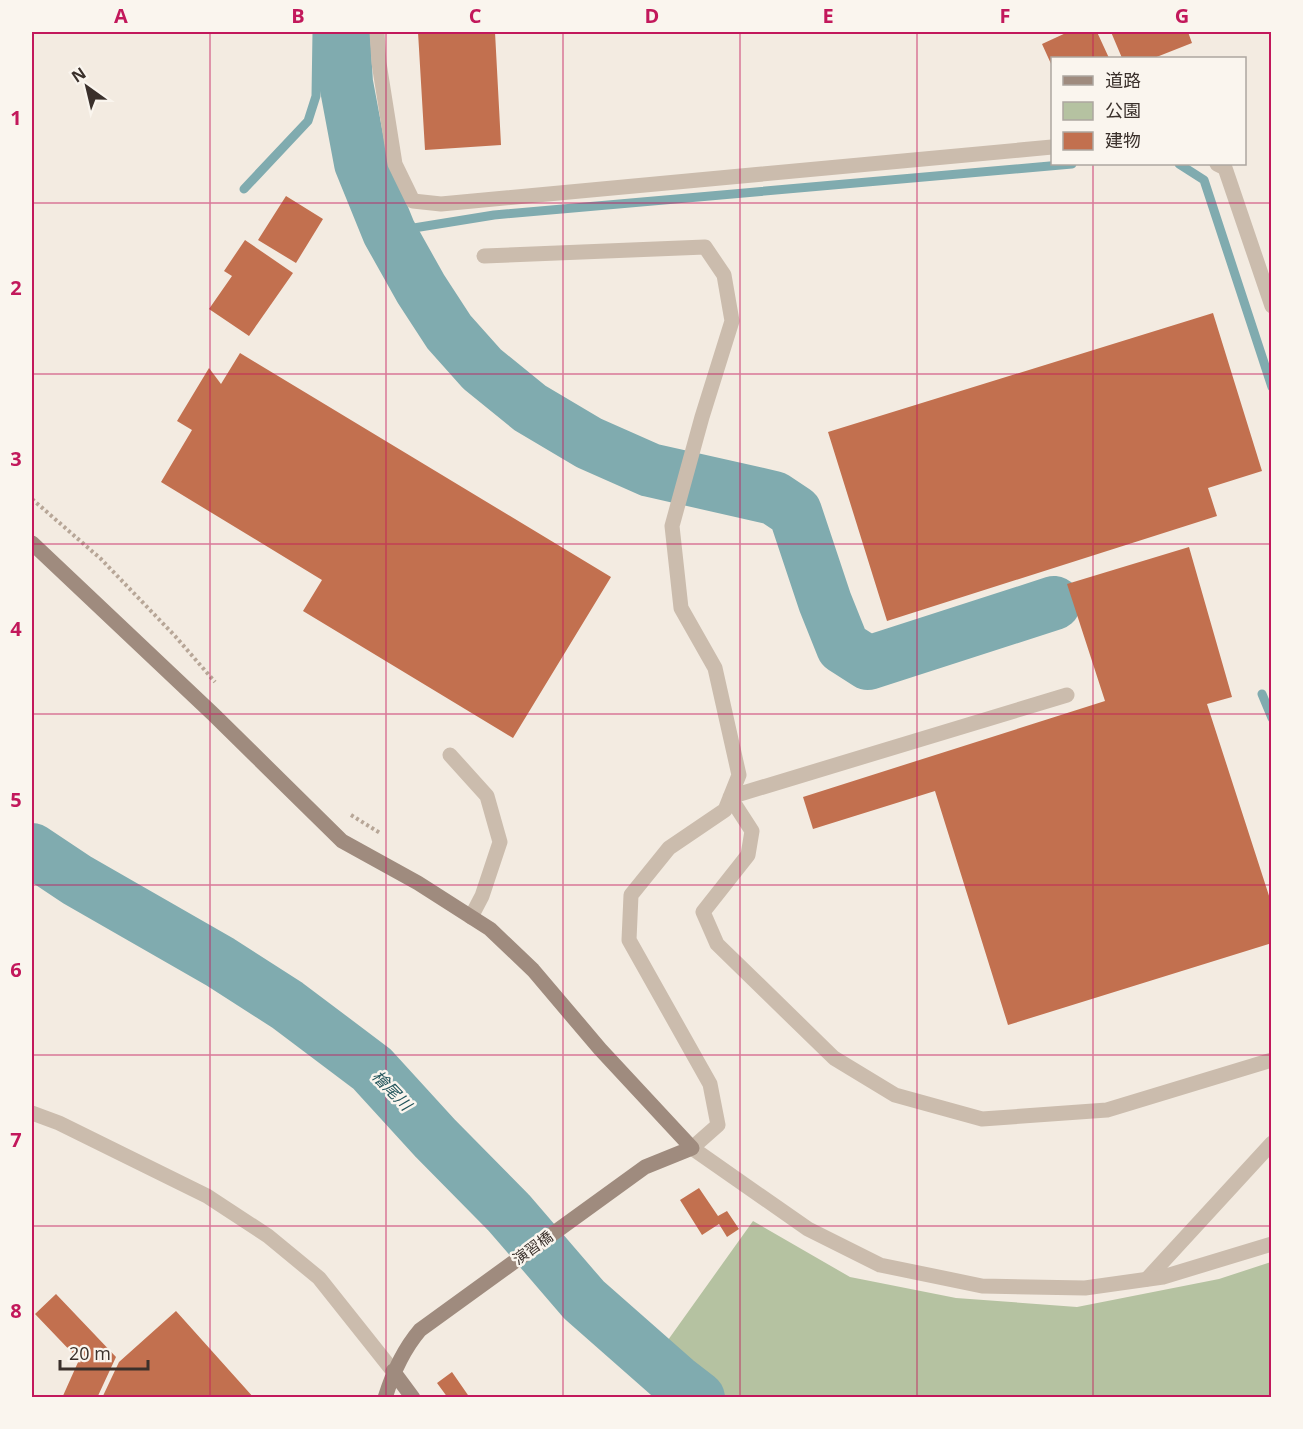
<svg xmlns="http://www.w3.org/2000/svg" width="1303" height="1429" font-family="'Open Sans','Noto Sans JP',sans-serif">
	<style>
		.green { fill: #b5c2a1 }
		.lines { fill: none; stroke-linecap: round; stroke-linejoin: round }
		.stream { stroke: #80abaf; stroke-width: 9 }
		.river { stroke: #80abaf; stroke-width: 54 }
		.building { fill: #c2704f }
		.path { stroke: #b7a697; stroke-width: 4; stroke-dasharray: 3 3; stroke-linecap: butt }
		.lane { stroke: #cbbcad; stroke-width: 15 }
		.street { stroke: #cbbcad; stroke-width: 15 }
		.secondary { stroke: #9f8b7e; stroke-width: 15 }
		.grid { fill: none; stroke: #c2185b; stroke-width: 1.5; stroke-opacity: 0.55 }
		.labels { text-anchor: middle; stroke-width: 5; stroke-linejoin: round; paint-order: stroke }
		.street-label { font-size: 15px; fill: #3a302b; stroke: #faf5ee }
		.water-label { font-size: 16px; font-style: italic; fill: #21545a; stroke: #faf5ee }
		.neatline { fill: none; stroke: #c2185b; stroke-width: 2 }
		.grid-label { font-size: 20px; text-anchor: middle; font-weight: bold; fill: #c2185b }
	</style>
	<rect width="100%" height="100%" fill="#f3ebe1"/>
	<path class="green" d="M753,1221L850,1277L956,1298L1077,1307L1219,1279L1271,1262V1397H724L663,1347Z"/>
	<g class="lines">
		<path class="stream" d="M1179,164L1204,180L1272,387
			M244,189L308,121L316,96L317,32
			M389,232L494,215L1072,164
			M1262,694L1272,718"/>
		<path class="river" d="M343,32L346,83L361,163L389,232L421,289L449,332L482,369L530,408L589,443L650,470L774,498L795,512L825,602L843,647L868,663L1054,603
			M32,850L77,880L220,962L287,1005L372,1069L435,1138L509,1213L584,1300L676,1381L698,1398"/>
	</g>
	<path class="building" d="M418,32H495L501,145L425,150Z
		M1068,32H1097L1109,58H1052V66L1042,44Z
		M1111,32H1188L1192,43L1154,58H1122Z
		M286,196L323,219L296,263L258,240Z
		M245,240L293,273L249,336L209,309L232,276L224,271Z
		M1213,313L1262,471L1208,488L1217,516L887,621L828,432Z
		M240,353L611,577L513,738L303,611L322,580L161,482L192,430L177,421L209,368L221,384Z
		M1189,547L1232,697L1207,704L1272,905V943L1008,1025L935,791L813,829L803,797L1105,701L1067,584Z
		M699,1188L718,1216L727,1211L739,1229L727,1237L719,1224L702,1235L680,1200Z
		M56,1294L116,1357L97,1398H62L79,1360L35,1314Z
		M176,1311L254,1398H102L119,1362Z
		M452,1372L470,1398H448L437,1383Z"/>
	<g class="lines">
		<path class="path" d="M32,499L101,559L175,636L215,682
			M351,815L380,833"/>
		<path class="lane" d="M484,256L705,247L724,275L732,321L702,417L672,526L681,608L715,668L739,775L725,810L669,848L631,895L629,940L710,1084L718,1125L692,1148
			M1067,695L730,797L752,831L748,855L703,912L717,944L834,1058L895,1095L982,1119L1107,1110L1272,1060
			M450,755L487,796L500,842L482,896L471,917
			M1147,1279L1272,1143"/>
		<path class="street" d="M377,32L379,63L395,164L413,201L441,204L1052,147
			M1217,164L1225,168L1272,306
			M32,1113L59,1123L207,1196L268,1236L319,1278L393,1371
			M692,1148L808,1229L880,1265L982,1286L1085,1288L1163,1277L1272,1244"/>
		<path class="secondary" d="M32,543L214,715L342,841L418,883L490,929L533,970L600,1049L692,1148L645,1167L420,1330C403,1350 393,1372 385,1398
			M393,1371L413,1398"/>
	</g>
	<path class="grid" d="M210,32V1398M386,32V1398M563,32V1398M740,32V1398M917,32V1398M1093,32V58M1093,164V1398M32,203H1272M32,374H1272M32,544H1272M32,714H1272M32,885H1272M32,1055H1272M32,1226H1272"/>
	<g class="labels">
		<g class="street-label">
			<text transform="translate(533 1248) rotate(-36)" y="5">演習橋</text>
		</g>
		<g class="water-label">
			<text transform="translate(392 1090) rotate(46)" y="6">檜尾川</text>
		</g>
	</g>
	<rect width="1303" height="1429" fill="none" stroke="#faf5ee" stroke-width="66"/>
	<rect x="1051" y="57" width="195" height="108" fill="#faf5ee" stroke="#ada6a0" stroke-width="1.5"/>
	<rect x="1063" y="76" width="30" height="9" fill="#9f8b7e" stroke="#ada6a0" stroke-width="1.5"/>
	<text x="1105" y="87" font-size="18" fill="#3a302b">道路</text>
	<rect x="1063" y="102" width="30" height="18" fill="#b5c2a1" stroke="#ada6a0" stroke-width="1.5"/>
	<text x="1105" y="117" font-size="18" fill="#3a302b">公園</text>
	<rect x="1063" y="132" width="30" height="18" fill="#c2704f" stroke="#ada6a0" stroke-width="1.5"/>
	<text x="1105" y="147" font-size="18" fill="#3a302b">建物</text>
	<g transform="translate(87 87) rotate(326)" stroke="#faf5ee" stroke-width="4.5" paint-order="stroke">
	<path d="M0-4.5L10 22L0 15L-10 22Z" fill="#3a302b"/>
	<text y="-9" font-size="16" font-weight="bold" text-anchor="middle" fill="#3a302b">N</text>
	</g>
	<path d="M60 1360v9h88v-9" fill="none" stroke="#3a302b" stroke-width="3"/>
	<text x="69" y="1360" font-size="18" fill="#3a302b" stroke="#faf5ee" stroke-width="4.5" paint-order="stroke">20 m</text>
	<rect x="33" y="33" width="1237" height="1363" class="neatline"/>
	<g class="grid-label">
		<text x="121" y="23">A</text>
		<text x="298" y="23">B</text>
		<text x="475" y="23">C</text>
		<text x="652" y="23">D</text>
		<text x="828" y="23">E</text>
		<text x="1005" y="23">F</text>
		<text x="1182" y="23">G</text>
		<text x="16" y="125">1</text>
		<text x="16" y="295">2</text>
		<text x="16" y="466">3</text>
		<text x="16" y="636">4</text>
		<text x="16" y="807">5</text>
		<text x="16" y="977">6</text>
		<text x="16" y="1147">7</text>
		<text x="16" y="1318">8</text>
	</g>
</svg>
